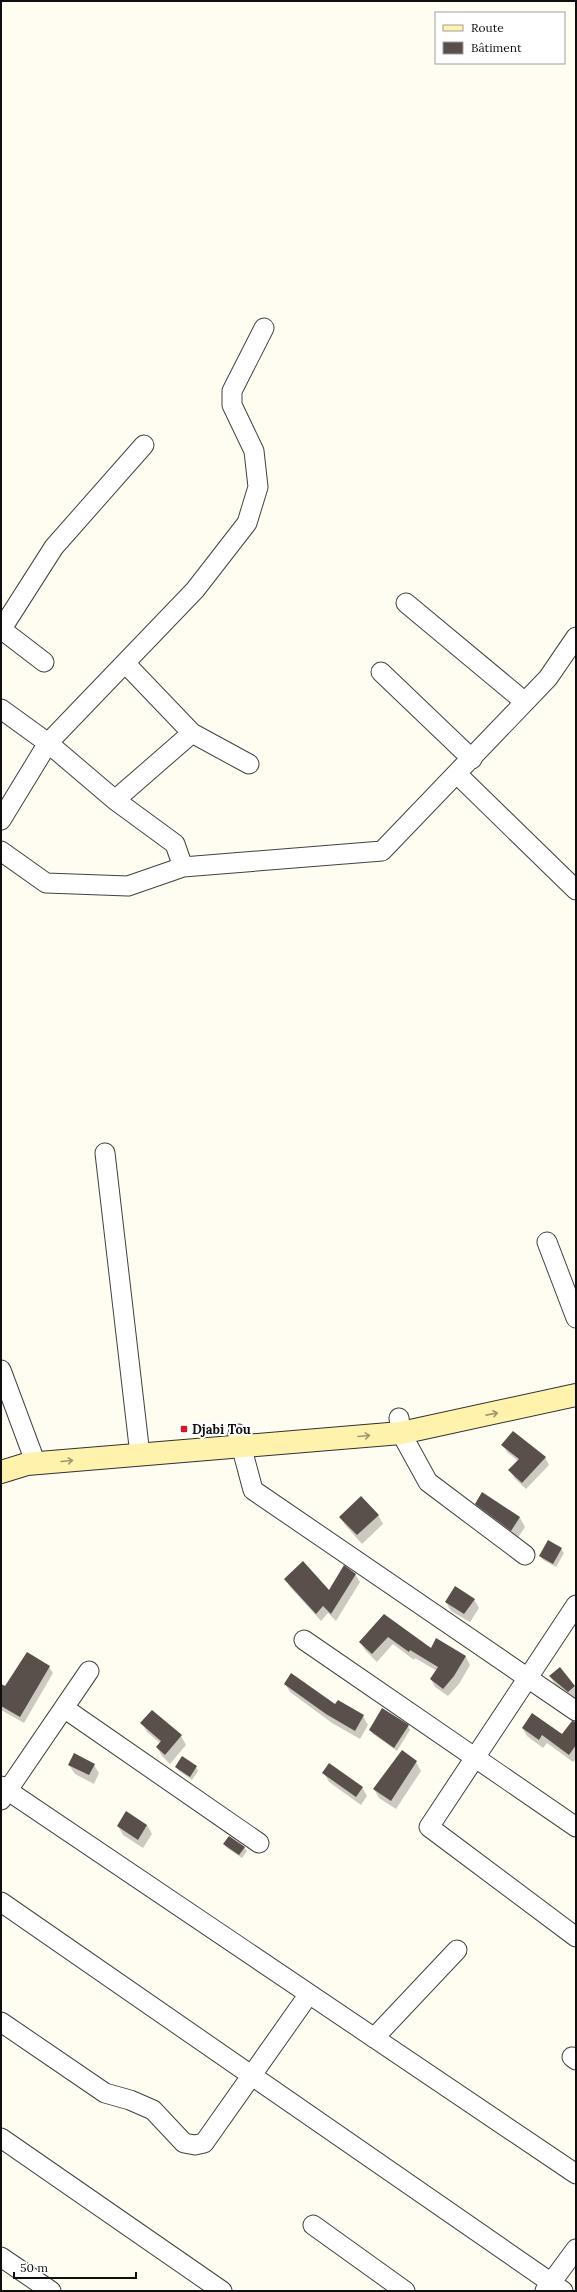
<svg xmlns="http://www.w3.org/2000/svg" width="577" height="2292" font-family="Lora,serif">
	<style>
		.shadow { fill: #0003 }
		.building { fill: #59504b }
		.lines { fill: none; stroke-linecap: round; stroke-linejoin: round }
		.minor-casing { stroke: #424242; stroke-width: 21 }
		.secondary-casing { stroke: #313131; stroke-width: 24 }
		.minor { stroke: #fff; stroke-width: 19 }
		.secondary { stroke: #fff2ad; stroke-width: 22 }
		.oneway { stroke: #9f976e }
		.poi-dot { fill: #cb1c2c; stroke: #fff; stroke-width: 1.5 }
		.labels { text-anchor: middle; stroke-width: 4; stroke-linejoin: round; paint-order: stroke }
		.poi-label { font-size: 13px; font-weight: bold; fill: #0f0f0f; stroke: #fff; text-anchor: start }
	</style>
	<rect width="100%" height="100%" fill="#fffcf2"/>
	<path class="shadow" d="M503,1445L545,1457L549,1465L526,1489L514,1478L510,1470L518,1461L507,1452Z
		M483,1494L520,1518L525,1527L517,1539L481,1512L476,1504Z
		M378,1515L383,1524L362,1544L345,1525L340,1517Z
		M549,1542L561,1549L564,1553L556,1567L543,1560L540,1556Z
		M355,1574L360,1582L336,1621L328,1613L321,1621L290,1587L285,1579L329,1591Z
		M474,1599L479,1608L470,1622L451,1611L446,1602Z
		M384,1615L431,1649L466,1657L470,1665L459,1684L448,1696L435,1687L431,1679L437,1671L415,1658L414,1660L393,1644L377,1662L365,1650L360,1642Z
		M49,1667L53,1673L24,1723L1,1710V1692L5,1687Z
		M560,1669L576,1689V1698L574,1700L555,1685L550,1676Z
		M285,1684L363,1716L368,1725L360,1739L332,1723L290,1692Z
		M152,1711L181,1736L186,1745L170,1764L162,1756L157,1747L160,1743L147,1732L142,1723Z
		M532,1715L562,1736L572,1722H576V1759L573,1762L547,1743L543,1748L527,1736L523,1729Z
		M408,1726L410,1730L397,1751L373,1734L370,1730Z
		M416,1762L421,1771L396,1809L379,1798L374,1789Z
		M69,1765H94L99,1773L94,1784L75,1774Z
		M176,1767H196L198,1771L192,1780L179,1771Z
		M324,1773L362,1787L367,1796L361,1805L329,1782Z
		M127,1812L147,1825L152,1834L143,1848L123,1835L118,1826Z
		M224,1844L244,1847L247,1851L242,1858L227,1848Z"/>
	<path class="building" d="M513,1431L546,1457L522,1483L508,1470L519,1459L501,1445Z
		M482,1492L520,1517L511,1531L475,1504Z
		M361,1496L379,1515L357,1535L339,1517Z
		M548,1540L562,1548L553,1564L539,1556Z
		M303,1561L329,1590L344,1565L356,1574L331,1614L323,1606L316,1614L284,1579Z
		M455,1586L475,1599L464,1614L445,1602Z
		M384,1614L431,1648L436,1638L466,1656L454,1676L443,1689L430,1679L438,1667L410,1650L409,1652L388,1637L372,1654L359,1642Z
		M27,1652L50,1666L20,1717L1,1706V1684L5,1686Z
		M560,1667L575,1686L568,1692L549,1676Z
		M291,1673L335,1704L338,1700L364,1715L355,1731L326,1714L284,1684Z
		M382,1708L409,1725L394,1748L369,1730Z
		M152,1710L182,1735L165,1755L156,1747L161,1741L140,1723Z
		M532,1713L562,1734L572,1721L576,1722V1745L569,1755L542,1735L539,1740L522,1728Z
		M402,1750L417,1761L391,1801L373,1789Z
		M74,1753L95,1764L89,1775L68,1765Z
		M182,1756L197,1766L190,1777L175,1767Z
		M329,1763L363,1787L356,1797L322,1773Z
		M126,1811L147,1825L138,1840L117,1826Z
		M229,1836L245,1847L239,1855L223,1844Z"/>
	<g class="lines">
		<g class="minor-casing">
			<path id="minor" d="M406,603L525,702
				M1,629L44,662
				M1,630L54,547L144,445
				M125,663L192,733L249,764
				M381,672L472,759
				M1,709L48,743L115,800L175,844L183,867
				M457,774L576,890
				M115,800L192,733
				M1,820L48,743L195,590L247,523L258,487L254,451L232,405V391L264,328
				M1,851L46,883L128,886L183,867L382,851L548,678L576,637
				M105,1153L140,1455
				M547,1242L576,1318
				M1,1370L36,1464
				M399,1418L401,1433L428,1482L525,1555
				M238,1434L253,1490L576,1711
				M576,1605L429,1827L576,1937
				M304,1640L576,1827
				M64,1708L259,1843
				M1,1786L576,2174
				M1,1800L89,1671
				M1,1902L563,2291
				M1,2022L105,2093L130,2100L153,2110L184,2143L195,2145L204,2143L309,1994
				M374,2038L457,1950
				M572,2057L576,2060
				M1,2138L222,2291
				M313,2225L405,2291
				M1,2257L51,2291
				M545,2291L576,2249"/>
		</g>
		<g class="secondary-casing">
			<path id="secondary" d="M1,1472L27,1464L401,1433L576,1395"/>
		</g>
		<use href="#minor" class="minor"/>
		<use href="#secondary" class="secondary"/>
	</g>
	<defs><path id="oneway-shaft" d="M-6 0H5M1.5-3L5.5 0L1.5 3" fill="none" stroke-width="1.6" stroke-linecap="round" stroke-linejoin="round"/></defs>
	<g class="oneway">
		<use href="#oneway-shaft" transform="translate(492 1414) rotate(-11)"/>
		<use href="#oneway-shaft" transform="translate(364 1436) rotate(-5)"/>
		<use href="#oneway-shaft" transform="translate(67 1461) rotate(-5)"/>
	</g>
	<rect class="poi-dot" x="180" y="1425" width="8" height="8" rx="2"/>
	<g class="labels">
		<g class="poi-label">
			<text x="192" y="1434">Djabi Tou</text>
		</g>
	</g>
	<rect width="577" height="2292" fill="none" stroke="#0f0f0f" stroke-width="4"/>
	<rect x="435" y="12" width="130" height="52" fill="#ffffff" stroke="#9f9f9f"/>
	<rect x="443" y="25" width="20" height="6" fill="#fff2ad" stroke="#9f9f9f"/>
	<text x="471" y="32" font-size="12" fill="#0f0f0f">Route</text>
	<rect x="443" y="42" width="20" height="12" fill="#59504b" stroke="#9f9f9f"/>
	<text x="471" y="52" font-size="12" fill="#0f0f0f">Bâtiment</text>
	<path d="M14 2272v6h122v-6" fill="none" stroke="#0f0f0f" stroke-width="2"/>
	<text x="20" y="2272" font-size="12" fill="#0f0f0f" stroke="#ffffff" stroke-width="3" paint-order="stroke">50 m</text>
</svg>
